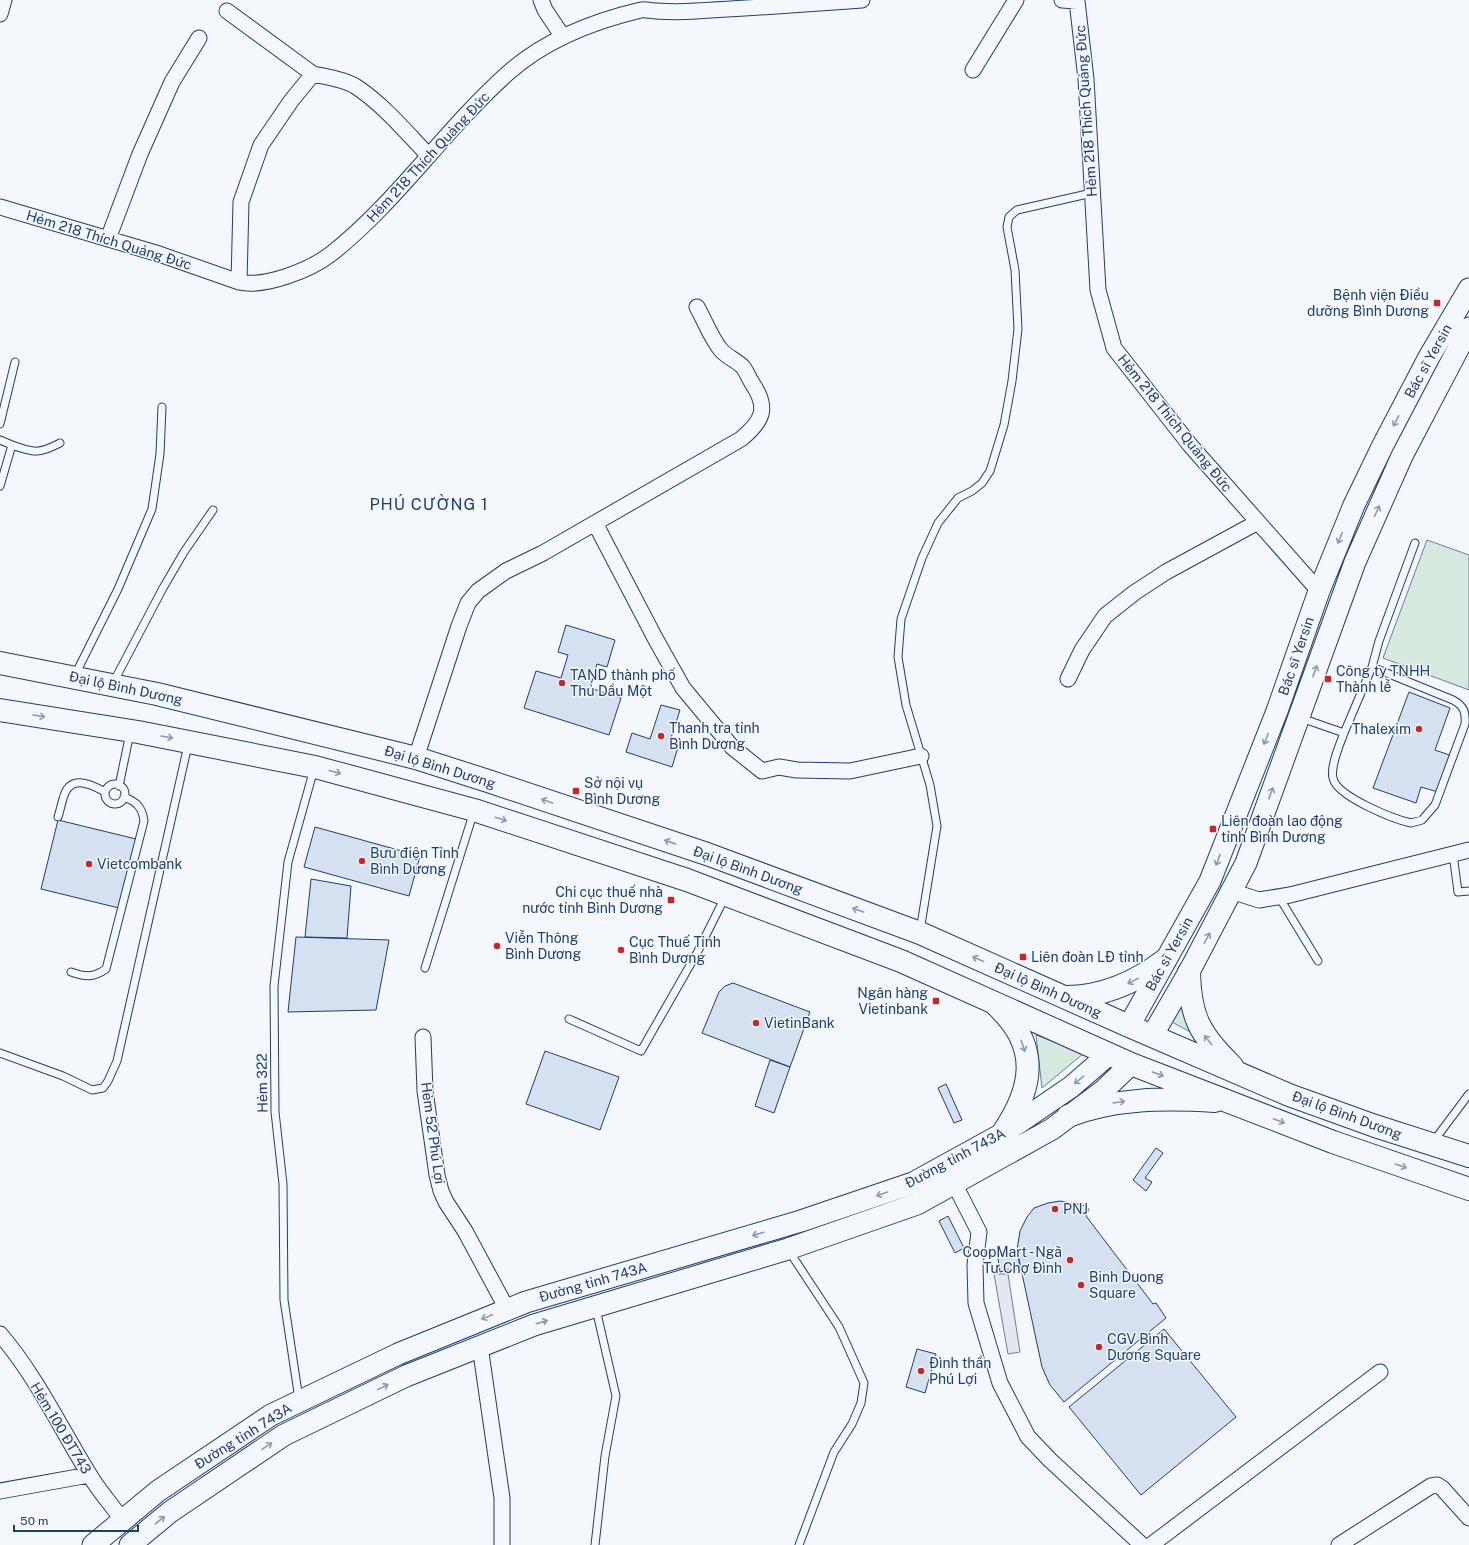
<svg xmlns="http://www.w3.org/2000/svg" width="1469" height="1545" font-family="'Public Sans',sans-serif">
	<style>
		.green { fill: #d7e8df; stroke: #687fa3 }
		.parking { fill: #e3e8f0; stroke: #687fa3 }
		.building { fill: #d5e0f0; stroke: #1d3f73 }
		.lines { fill: none; stroke-linecap: round; stroke-linejoin: round }
		.lane-casing { stroke: #1d3f73; stroke-width: 9 }
		.street-casing { stroke: #1d3f73; stroke-width: 17 }
		.secondary-casing { stroke: #1d3f73; stroke-width: 23 }
		.highway-casing { stroke: #1d3f73; stroke-width: 24 }
		.lane { stroke: #f4f7fb; stroke-width: 7 }
		.street { stroke: #f4f7fb; stroke-width: 15 }
		.secondary { stroke: #f4f7fb; stroke-width: 21 }
		.highway { stroke: #f4f7fb; stroke-width: 22 }
		.oneway { stroke: #889bb7 }
		.poi-dot { fill: #c62828; stroke: #f4f7fb; stroke-width: 1.5 }
		.labels { text-anchor: middle; stroke-width: 3; stroke-linejoin: round; paint-order: stroke }
		.street-label { font-size: 14px; fill: #1d3f73; stroke: #f4f7fb }
		.poi-label { font-size: 14px; fill: #1d3f73; stroke: #f4f7fb; text-anchor: start }
		.quarter-label { font-size: 16px; letter-spacing: 1px; fill: #1d3f73; stroke: #f4f7fb }
	</style>
	<rect width="100%" height="100%" fill="#f4f7fb"/>
	<path class="green" d="M1427,540L1469,555V690L1383,658Z
		M1181,1002L1194,1034L1172,1022Z
		M1036,1035L1084,1053L1042,1088Z"/>
	<path class="parking" d="M994,1274H1008L1020,1352L1008,1354Z"/>
	<path class="building" d="M566,625L615,640L607,667L597,664L590,688L621,698L609,735L524,708L536,671L561,678L568,655L558,652Z
		M1409,692L1450,708L1435,750L1452,756L1438,792L1421,787L1416,803L1373,788Z
		M661,705L680,710L670,741L679,744L672,767L626,752L632,733L650,739Z
		M58,820L136,839L119,908L41,889Z
		M315,827L420,856L409,896L304,867Z
		M311,879L351,886L347,938L305,937Z
		M296,937L389,940L376,1010L288,1012Z
		M733,983L810,1012L790,1067L702,1033L719,992L725,986Z
		M545,1051L619,1077L600,1130L526,1104Z
		M770,1060L790,1067L774,1113L755,1106Z
		M946,1084L962,1120L954,1123L938,1088Z
		M1156,1148L1163,1153L1145,1178L1152,1182L1146,1191L1133,1180Z
		M1060,1201L1083,1205L1089,1209L1086,1216L1153,1304L1156,1303L1166,1318L1064,1402L1050,1385L1042,1367L1017,1250L1020,1231L1027,1217L1034,1208L1048,1203Z
		M948,1216L964,1248L955,1253L939,1221Z
		M1017,1250L1020,1267L1000,1272L997,1252Z
		M1164,1329L1236,1417L1141,1495L1069,1407Z
		M917,1349L936,1354L925,1393L906,1387Z"/>
	<g class="lines">
		<g class="lane-casing">
			<path id="lane" d="M0,424L15,362
				M0,440L12,445
				M0,486L12,445C34,453 39,454 60,443
				M75,675L118,589L152,509L160,454L162,407
				M113,683L163,588L184,552L213,510
				M1301,718L1344,733C1340,744 1330,766 1333,778C1336,796 1393,819 1411,823L1422,820L1435,805L1465,724C1466,712 1464,706 1453,700L1372,667L1379,641L1415,543
				M1344,733L1372,667
				M105 794a10 10 0 1 1 20 0a10 10 0 1 1-20 0Z
				M119,786L130,733
				M58,817C60,811 61,805 63,799C69,774 89,783 105,792
				M1453,854L1458,892L1469,891
				M1279,897L1318,961
				M920,931L937,826L930,785L906,705L898,657L901,619L922,558L938,523L958,498L972,491L982,483L990,471L1004,425L1012,381L1018,329L1015,270L1007,227L1009,217L1017,210L1092,193
				M425,968L474,811
				M71,972C85,977 93,978 106,969L144,821C142,807 137,802 124,797
				M569,1019L641,1051L697,953L725,897
				M0,1053L63,1076L92,1090L103,1088L108,1081L117,1061L188,745
				M1433,1142L1469,1094
				M789,1251L839,1327L864,1383L861,1403L852,1424L834,1452L799,1545
				M299,1399L284,1300L283,1184L275,1112L274,986L288,862L314,769
				M595,1545L605,1456L616,1396L596,1309"/>
		</g>
		<g class="street-casing">
			<path id="street" d="M541,0L545,10L563,37
				M1062,0L1077,1L1086,79L1098,290L1114,348L1190,445L1319,591
				M227,11L313,74
				M0,14L4,0
				M973,70L1016,0
				M0,207L159,254L239,282C265,288 310,270 331,254C397,202 445,129 508,73C545,40 594,21 641,10C646,9 651,11 656,11C669,12 683,12 696,11C751,8 807,4 862,0
				M108,239L140,154L172,82L199,38
				M239,282L241,202L261,145L291,101L313,74C327,77 343,79 355,86C383,104 406,132 429,156
				M595,523L655,638L683,688L732,747L762,771L779,767L797,770L850,771L921,756
				M1068,679L1082,650L1105,616L1134,593L1166,572L1258,522
				M416,758L459,626L468,603L478,591L506,571L543,553L741,439C763,421 769,408 752,383C749,378 746,371 743,367C736,360 727,357 721,350C711,338 705,321 697,307
				M1231,891L1259,900L1290,895L1469,850
				M423,1037L425,1091L437,1175L441,1191L446,1202L465,1231L507,1309
				M955,1185L979,1232L975,1265L976,1303L1000,1383L1028,1437L1050,1460L1142,1545
				M0,1334C36,1376 60,1427 89,1474C98,1490 112,1505 123,1521
				M480,1346L502,1498V1545
				M0,1491L89,1475
				M1151,1545L1380,1372
				M1339,1545L1431,1486L1437,1485L1442,1488L1469,1518"/>
		</g>
		<g class="secondary-casing">
			<path id="secondary" d="M1129,1026L1210,881L1277,711L1319,591L1354,505L1383,445L1429,357L1469,289
				M1152,1036L1189,972L1246,863L1355,562L1402,456L1469,328
				M93,1545L158,1491L271,1415L398,1354L526,1302L801,1221L913,1183L1002,1134L1071,1087L1108,1055
				M130,1545L170,1512L284,1435L406,1376L534,1325L788,1249L917,1204L1052,1129L1103,1091L1131,1064"/>
		</g>
		<g class="highway-casing">
			<path id="highway" d="M0,663L157,694L416,758L488,781L707,854L920,933L1129,1026L1289,1095L1375,1126L1469,1156
				M0,710L138,732L315,767L474,810L687,880L901,961L1131,1064L1333,1142L1469,1189
				M1189,972C1190,1017 1200,1035 1232,1066
				M1066,997C1103,997 1136,982 1165,960
				M997,1006C1041,1047 1033,1089 1002,1134
				M1068,1116C1116,1098 1164,1098 1215,1101"/>
		</g>
		<use href="#lane" class="lane"/>
		<use href="#street" class="street"/>
		<use href="#secondary" class="secondary"/>
		<use href="#highway" class="highway"/>
	</g>
	<defs><path id="oneway-shaft" d="M-6 0H5M1.5-3L5.5 0L1.5 3" fill="none" stroke-width="1.6" stroke-linecap="round" stroke-linejoin="round"/></defs>
	<g class="oneway">
		<use href="#oneway-shaft" transform="translate(1396 421) rotate(118)"/>
		<use href="#oneway-shaft" transform="translate(1377 511) rotate(-66)"/>
		<use href="#oneway-shaft" transform="translate(1340 538) rotate(112)"/>
		<use href="#oneway-shaft" transform="translate(1315 671) rotate(-70)"/>
		<use href="#oneway-shaft" transform="translate(39 716) rotate(9)"/>
		<use href="#oneway-shaft" transform="translate(167 737) rotate(10)"/>
		<use href="#oneway-shaft" transform="translate(1266 739) rotate(112)"/>
		<use href="#oneway-shaft" transform="translate(335 772) rotate(15)"/>
		<use href="#oneway-shaft" transform="translate(1271 793) rotate(-70)"/>
		<use href="#oneway-shaft" transform="translate(547 801) rotate(-161)"/>
		<use href="#oneway-shaft" transform="translate(501 819) rotate(18)"/>
		<use href="#oneway-shaft" transform="translate(670 842) rotate(-161)"/>
		<use href="#oneway-shaft" transform="translate(1218 860) rotate(111)"/>
		<use href="#oneway-shaft" transform="translate(858 910) rotate(-160)"/>
		<use href="#oneway-shaft" transform="translate(1207 938) rotate(-62)"/>
		<use href="#oneway-shaft" transform="translate(978 959) rotate(-156)"/>
		<use href="#oneway-shaft" transform="translate(1133 981) rotate(154)"/>
		<use href="#oneway-shaft" transform="translate(1208 1040) rotate(-128)"/>
		<use href="#oneway-shaft" transform="translate(1023 1046) rotate(71)"/>
		<use href="#oneway-shaft" transform="translate(1158 1074) rotate(20)"/>
		<use href="#oneway-shaft" transform="translate(1079 1080) rotate(140)"/>
		<use href="#oneway-shaft" transform="translate(1119 1102) rotate(-9)"/>
		<use href="#oneway-shaft" transform="translate(1279 1121) rotate(21)"/>
		<use href="#oneway-shaft" transform="translate(1401 1166) rotate(19)"/>
		<use href="#oneway-shaft" transform="translate(882 1194) rotate(161)"/>
		<use href="#oneway-shaft" transform="translate(758 1234) rotate(164)"/>
		<use href="#oneway-shaft" transform="translate(487 1317) rotate(158)"/>
		<use href="#oneway-shaft" transform="translate(542 1322) rotate(-16)"/>
		<use href="#oneway-shaft" transform="translate(383 1387) rotate(-26)"/>
		<use href="#oneway-shaft" transform="translate(267 1446) rotate(-34)"/>
		<use href="#oneway-shaft" transform="translate(160 1520) rotate(-40)"/>
	</g>
	<g class="poi-dot">
		<rect x="1433" y="299" width="8" height="8" rx="2"/>
		<rect x="1324" y="675" width="8" height="8" rx="2"/>
		<circle cx="562" cy="683" r="4"/>
		<circle cx="1419" cy="729" r="4"/>
		<circle cx="661" cy="736" r="4"/>
		<rect x="572" y="787" width="8" height="8" rx="2"/>
		<rect x="1209" y="825" width="8" height="8" rx="2"/>
		<circle cx="362" cy="861" r="4"/>
		<circle cx="89" cy="864" r="4"/>
		<rect x="667" y="896" width="8" height="8" rx="2"/>
		<circle cx="497" cy="946" r="4"/>
		<circle cx="621" cy="950" r="4"/>
		<rect x="1019" y="953" width="8" height="8" rx="2"/>
		<rect x="932" y="997" width="8" height="8" rx="2"/>
		<circle cx="756" cy="1023" r="4"/>
		<circle cx="1055" cy="1209" r="4"/>
		<circle cx="1070" cy="1260" r="4"/>
		<circle cx="1081" cy="1285" r="4"/>
		<circle cx="1099" cy="1347" r="4"/>
		<circle cx="921" cy="1371" r="4"/>
	</g>
	<g class="labels">
		<g class="street-label">
			<text transform="translate(1086 111) rotate(-94)" y="5">Hẻm 218 Thích Quảng Đức</text>
			<text transform="translate(428 157) rotate(-47)" y="5">Hẻm 218 Thích Quảng Đức</text>
			<text transform="translate(109 240) rotate(17)" y="5">Hẻm 218 Thích Quảng Đức</text>
			<text transform="translate(1428 361) rotate(-61)" y="5">Bác sĩ Yersin</text>
			<text transform="translate(1175 423) rotate(51)" y="5">Hẻm 218 Thích Quảng Đức</text>
			<text transform="translate(1296 656) rotate(-71)" y="5">Bác sĩ Yersin</text>
			<text transform="translate(126 688) rotate(12)" y="5">Đại lộ Bình Dương</text>
			<text transform="translate(440 767) rotate(17)" y="5">Đại lộ Bình Dương</text>
			<text transform="translate(748 870) rotate(20)" y="5">Đại lộ Bình Dương</text>
			<text transform="translate(1169 954) rotate(-61)" y="5">Bác sĩ Yersin</text>
			<text transform="translate(1048 990) rotate(24)" y="5">Đại lộ Bình Dương</text>
			<text transform="translate(262 1083) rotate(-91)" y="5">Hẻm 322</text>
			<text transform="translate(1347 1115) rotate(20)" y="5">Đại lộ Bình Dương</text>
			<text transform="translate(433 1133) rotate(82)" y="5">Hẻm 52 Phú Lợi</text>
			<text transform="translate(955 1158) rotate(-28)" y="5">Đường tỉnh 743A</text>
			<text transform="translate(593 1282) rotate(-16)" y="5">Đường tỉnh 743A</text>
			<text transform="translate(61 1428) rotate(59)" y="5">Hẻm 100 ĐT743</text>
			<text transform="translate(243 1436) rotate(-32)" y="5">Đường tỉnh 743A</text>
		</g>
		<g class="poi-label">
			<text x="1429" y="300" text-anchor="end">Bệnh viện Điều<tspan x="1429" dy="16">dưỡng Bình Dương</tspan></text>
			<text x="1336" y="676">Công ty TNHH<tspan x="1336" dy="16">Thành lễ</tspan></text>
			<text x="570" y="680">TAND thành phố<tspan x="570" dy="16">Thủ Dầu Một</tspan></text>
			<text x="669" y="733">Thanh tra tỉnh<tspan x="669" dy="16">Bình Dương</tspan></text>
			<text x="1411" y="734" text-anchor="end">Thalexim</text>
			<text x="584" y="788">Sở nội vụ<tspan x="584" dy="16">Bình Dương</tspan></text>
			<text x="1221" y="826">Liên đoàn lao động<tspan x="1221" dy="16">tỉnh Bình Dương</tspan></text>
			<text x="370" y="858">Bưu điện Tỉnh<tspan x="370" dy="16">Bình Dương</tspan></text>
			<text x="97" y="869">Vietcombank</text>
			<text x="663" y="897" text-anchor="end">Chi cục thuế nhà<tspan x="663" dy="16">nước tỉnh Bình Dương</tspan></text>
			<text x="505" y="943">Viễn Thông<tspan x="505" dy="16">Bình Dương</tspan></text>
			<text x="629" y="947">Cục Thuế Tỉnh<tspan x="629" dy="16">Bình Dương</tspan></text>
			<text x="1031" y="962">Liên đoàn LĐ tỉnh</text>
			<text x="928" y="998" text-anchor="end">Ngân hàng<tspan x="928" dy="16">Vietinbank</tspan></text>
			<text x="764" y="1028">VietinBank</text>
			<text x="1063" y="1214">PNJ</text>
			<text x="1062" y="1257" text-anchor="end">CoopMart - Ngã<tspan x="1062" dy="16">Tư Chợ Đình</tspan></text>
			<text x="1089" y="1282">Binh Duong<tspan x="1089" dy="16">Square</tspan></text>
			<text x="1107" y="1344">CGV Bình<tspan x="1107" dy="16">Dương Square</tspan></text>
			<text x="929" y="1368">Đình thần<tspan x="929" dy="16">Phú Lợi</tspan></text>
		</g>
		<g class="quarter-label">
			<text x="429" y="510">PHÚ CƯỜNG 1</text>
		</g>
	</g>
	<path d="M14 1525v6h124v-6" fill="none" stroke="#1d3f73" stroke-width="2"/>
	<text x="20" y="1525" font-size="12" fill="#1d3f73" stroke="#f4f7fb" stroke-width="3" paint-order="stroke">50 m</text>
</svg>
